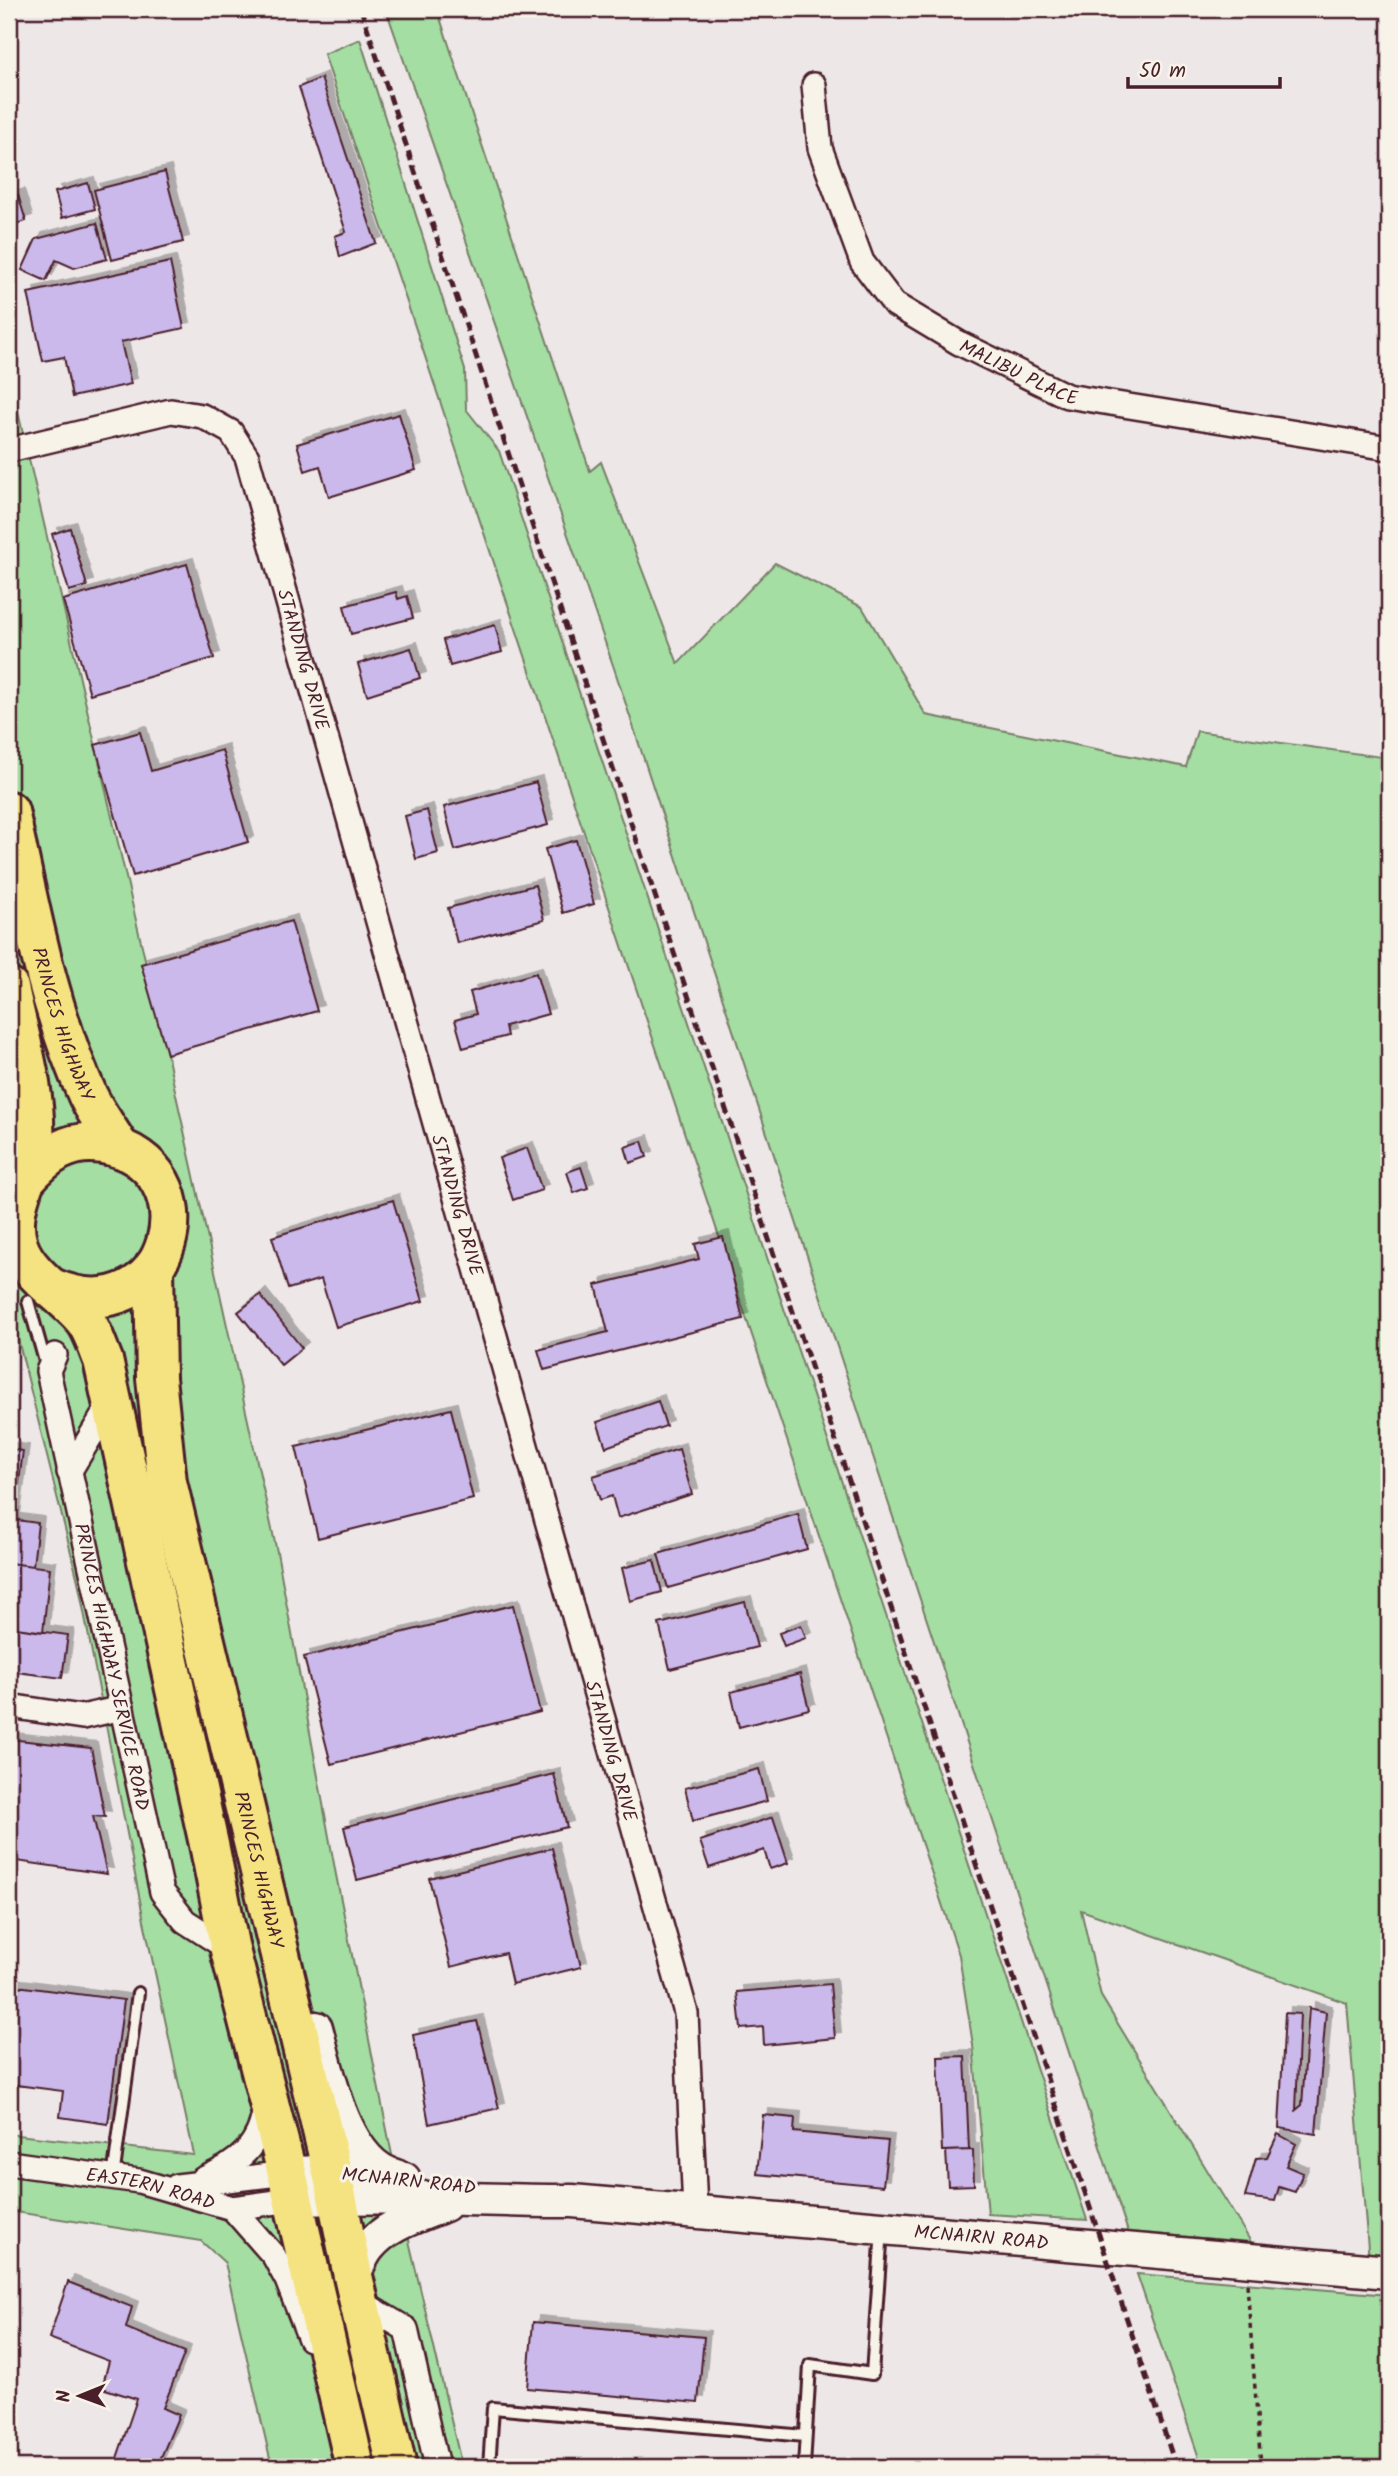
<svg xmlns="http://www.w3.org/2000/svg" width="1398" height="2476" font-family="Kalam,sans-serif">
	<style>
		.green { fill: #a4dea3; stroke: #777e67; stroke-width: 2 }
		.building { fill: #cab9ea; stroke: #4a1f2b; stroke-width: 2; filter: url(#shadow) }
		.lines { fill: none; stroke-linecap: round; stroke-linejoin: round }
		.lane-casing { stroke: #4a1f2b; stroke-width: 16 }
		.street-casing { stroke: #4a1f2b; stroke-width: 28 }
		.secondary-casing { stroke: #4a1f2b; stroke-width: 37 }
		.highway-casing { stroke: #4a1f2b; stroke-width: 44 }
		.path { stroke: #4a1f2b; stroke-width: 3.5; stroke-dasharray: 5 5; stroke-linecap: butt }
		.lane { stroke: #f7f3e8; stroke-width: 10 }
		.street { stroke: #f7f3e8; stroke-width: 23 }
		.secondary { stroke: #f7f3e8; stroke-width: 32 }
		.highway { stroke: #f5e382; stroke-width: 38 }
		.rail { stroke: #4a1f2b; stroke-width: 5; stroke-dasharray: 10 5; stroke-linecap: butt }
		.labels { text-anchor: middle; stroke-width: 6; stroke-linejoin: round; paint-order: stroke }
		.street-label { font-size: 19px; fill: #4a1f2b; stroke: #f7f3e8 }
	</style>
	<defs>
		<filter id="shadow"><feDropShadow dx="6" dy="-6" stdDeviation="0" flood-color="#0004"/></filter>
	</defs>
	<rect width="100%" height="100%" fill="#eee7e8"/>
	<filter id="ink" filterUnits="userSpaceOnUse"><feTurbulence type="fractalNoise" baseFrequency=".0143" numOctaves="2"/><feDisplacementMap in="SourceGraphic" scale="14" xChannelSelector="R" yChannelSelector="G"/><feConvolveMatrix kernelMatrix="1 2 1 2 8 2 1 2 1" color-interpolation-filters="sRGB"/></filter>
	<g filter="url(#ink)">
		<path class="green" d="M386,9H437L590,471L601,462L678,664L775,563L862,607L926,715L1186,767L1197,731L1389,758V2262L1369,2260L1347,2003L1081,1910L1101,1996L1251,2242L1128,2232L615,671Z
			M360,39L465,370L466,409L499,451L1087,2220L988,2214L973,2045L959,1955L324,54Z
			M9,373L167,1054L277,1552L336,1875L410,2245L462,2467H272L225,2263L201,2241L9,2211V2134L194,2155L144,1921L78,1581L9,1303Z
			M1137,2274L1389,2295V2467H1202Z"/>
		<path class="building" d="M321,78L376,243L340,257L335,236L346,232L299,87Z
			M165,172L183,242L112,260L94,190Z
			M88,183L95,209L62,218L55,192Z
			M18,195L26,221L9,226V198Z
			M97,223L107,259L74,268L56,260L46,281L22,270L36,239Z
			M170,262L184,328L121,342L131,384L72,397L64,357L43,361L28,293Z
			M399,414L416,470L329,497L320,466L305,471L297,444Z
			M70,528L87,586L69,591L52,534Z
			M187,564L214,658L90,694L63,600Z
			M396,592L398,599L407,596L413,618L351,634L344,606Z
			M495,625L502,652L450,666L443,640Z
			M411,648L420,678L367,695L358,664Z
			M140,732L151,771L222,750L248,842L133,876L95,745Z
			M536,782L548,825L455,850L444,807Z
			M427,810L438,853L416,859L405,816Z
			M576,840L594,904L563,913L545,849Z
			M535,885L544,920L457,943L448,908Z
			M291,921L317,1011L167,1054L141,964Z
			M536,973L548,1014L505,1026L507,1036L463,1048L455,1020L476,1014L470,992Z
			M642,1141L647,1157L630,1163L625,1147Z
			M527,1148L542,1190L513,1200L499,1158Z
			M581,1167L588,1188L574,1193L567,1172Z
			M393,1200L423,1301L336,1327L321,1279L288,1289L272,1237Z
			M723,1237L743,1319L544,1370L538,1350L608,1332L596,1285L699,1259L695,1244Z
			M260,1295L302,1348L281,1365L238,1312Z
			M658,1401L666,1426L606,1447L597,1422Z
			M451,1409L473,1499L318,1538L296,1447Z
			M9,1449L23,1451L14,1520L9,1519Z
			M679,1449L692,1494L618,1518L612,1496L600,1500L593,1476Z
			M798,1514L807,1549L668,1588L658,1554Z
			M9,1519L38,1523L33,1566L9,1563Z
			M654,1560L662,1592L630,1601L622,1568Z
			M9,1563L50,1568L43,1632L9,1627Z
			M745,1602L757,1647L670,1669L659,1624Z
			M513,1605L540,1712L331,1764L304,1657Z
			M801,1625L806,1638L784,1646L779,1633Z
			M9,1627L68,1635L62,1678L9,1671Z
			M800,1674L809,1709L739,1727L731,1692Z
			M9,1739L91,1748L105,1817L93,1816L107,1874L9,1860Z
			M759,1769L767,1801L693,1821L685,1788Z
			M554,1774L567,1827L357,1880L344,1827Z
			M773,1817L788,1863L770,1869L764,1850L709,1868L700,1841Z
			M552,1848L581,1967L512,1984L505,1953L451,1967L429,1878Z
			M830,1984L835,2038L764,2045L763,2027L741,2029L737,1992Z
			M9,1985L124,2000L108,2124L60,2117L63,2091L9,2084Z
			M1309,2008L1326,2012L1316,2134L1279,2128L1285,2013L1300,2014L1296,2110L1302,2105Z
			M477,2021L499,2108L429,2124L413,2035Z
			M965,2056L969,2150L942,2151L938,2057Z
			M763,2115L795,2118L794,2132L888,2141L883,2186L757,2174Z
			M1278,2134L1296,2144L1286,2166L1303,2173L1295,2192L1279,2187L1275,2201L1245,2197L1256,2158L1267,2157Z
			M973,2150L974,2185L948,2186L946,2151Z
			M68,2282L132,2307L126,2328L185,2352L163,2408L179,2415L157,2467H114L137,2399L102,2388L109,2361L49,2338Z
			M533,2322L704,2337L698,2403L527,2388Z"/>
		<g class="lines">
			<g class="lane-casing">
				<path id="lane" d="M28,1301L46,1365
					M113,2178L138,1993
					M489,2467L493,2408L805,2436
					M804,2467L810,2365L872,2374L882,2229"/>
			</g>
			<g class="street-casing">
				<g id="street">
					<path id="s1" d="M814,85L820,148L862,262L894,304L959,343L1067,396L1389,448"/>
					<path id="s2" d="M9,450L171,411L202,416L231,432L247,457L686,2013L695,2210"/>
					<path d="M9,1122L26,1141L34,1145"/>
					<path id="s3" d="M55,1355L48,1371L162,1892L185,1921L230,1950"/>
					<path d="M69,1472L112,1401"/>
					<path d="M9,1706L82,1717L122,1708"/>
					<path id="s4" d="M9,2163L139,2181L232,2208L292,2200"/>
					<path d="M203,2179C238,2164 261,2146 265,2106"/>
					<path d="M177,2186L287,2173"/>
					<path d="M232,2208L274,2256L287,2280L310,2339"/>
					<path d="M359,2301L406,2329L437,2467"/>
				</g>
			</g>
			<g class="secondary-casing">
				<g id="secondary">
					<path d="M316,2028C328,2072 345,2164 396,2176"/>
					<path d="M287,2173L332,2172L404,2179"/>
					<path id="s5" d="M292,2200C385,2194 479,2201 572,2201L1389,2272"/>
					<path d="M353,2276C358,2267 362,2255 369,2247C387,2224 419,2216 445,2205"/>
				</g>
			</g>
			<g class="highway-casing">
				<g id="highway">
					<path id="s6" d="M9,811C30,907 47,1006 88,1096C96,1113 109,1130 119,1147"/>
					<path d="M9,988C19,1036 37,1092 34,1141C32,1178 6,1207 18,1245C28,1275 62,1294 82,1317C92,1327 97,1346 103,1360L210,1849L230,1950L287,2173L355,2467"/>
					<path d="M25,1180C46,1156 68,1138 103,1144C216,1164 175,1339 52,1288"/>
					<path id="s7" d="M154,1267L156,1378L167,1482L332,2172L353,2276L397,2467"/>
				</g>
			</g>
			<path class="path" d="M1247,2284L1261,2467"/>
			<use href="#lane" class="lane"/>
			<use href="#street" class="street"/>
			<use href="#secondary" class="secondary"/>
			<use href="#highway" class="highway"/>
			<path class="rail" d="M361,9L1176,2467"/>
		</g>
	</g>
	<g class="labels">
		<g class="street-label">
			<text dy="7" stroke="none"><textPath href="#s1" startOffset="380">MALIBU PLACE</textPath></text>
			<text dy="7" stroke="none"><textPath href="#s2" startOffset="471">STANDING DRIVE</textPath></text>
			<text dy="7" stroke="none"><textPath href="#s6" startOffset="220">PRINCES HIGHWAY</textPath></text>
			<text dy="7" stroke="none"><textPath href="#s2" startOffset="1038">STANDING DRIVE</textPath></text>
			<text dy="7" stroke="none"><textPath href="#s3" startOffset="320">PRINCES HIGHWAY SERVICE ROAD</textPath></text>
			<text dy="7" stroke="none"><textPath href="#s2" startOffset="1605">STANDING DRIVE</textPath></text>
			<text dy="7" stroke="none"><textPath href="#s7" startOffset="614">PRINCES HIGHWAY</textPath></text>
			<text transform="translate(409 2180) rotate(6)" y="7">MCNAIRN ROAD</text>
			<text dy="7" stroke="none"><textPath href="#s4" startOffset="144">EASTERN ROAD</textPath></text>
			<text dy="7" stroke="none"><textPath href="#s5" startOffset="691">MCNAIRN ROAD</textPath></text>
		</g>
	</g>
	<rect width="1398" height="2476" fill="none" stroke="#f7f3e8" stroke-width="35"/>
	<rect x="18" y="18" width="1363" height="2441" fill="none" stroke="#4a1f2b" stroke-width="2.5" filter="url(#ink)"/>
	<g transform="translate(80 2396) rotate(269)" stroke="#f7f3e8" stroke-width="5" paint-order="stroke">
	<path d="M0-5L12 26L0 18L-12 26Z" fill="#4a1f2b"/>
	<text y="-10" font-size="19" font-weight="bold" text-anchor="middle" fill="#4a1f2b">N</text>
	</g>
	<path d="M1128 77v10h152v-10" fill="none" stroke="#4a1f2b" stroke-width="3.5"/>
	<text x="1139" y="77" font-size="21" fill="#4a1f2b" stroke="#f7f3e8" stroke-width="5" paint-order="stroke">50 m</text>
</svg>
